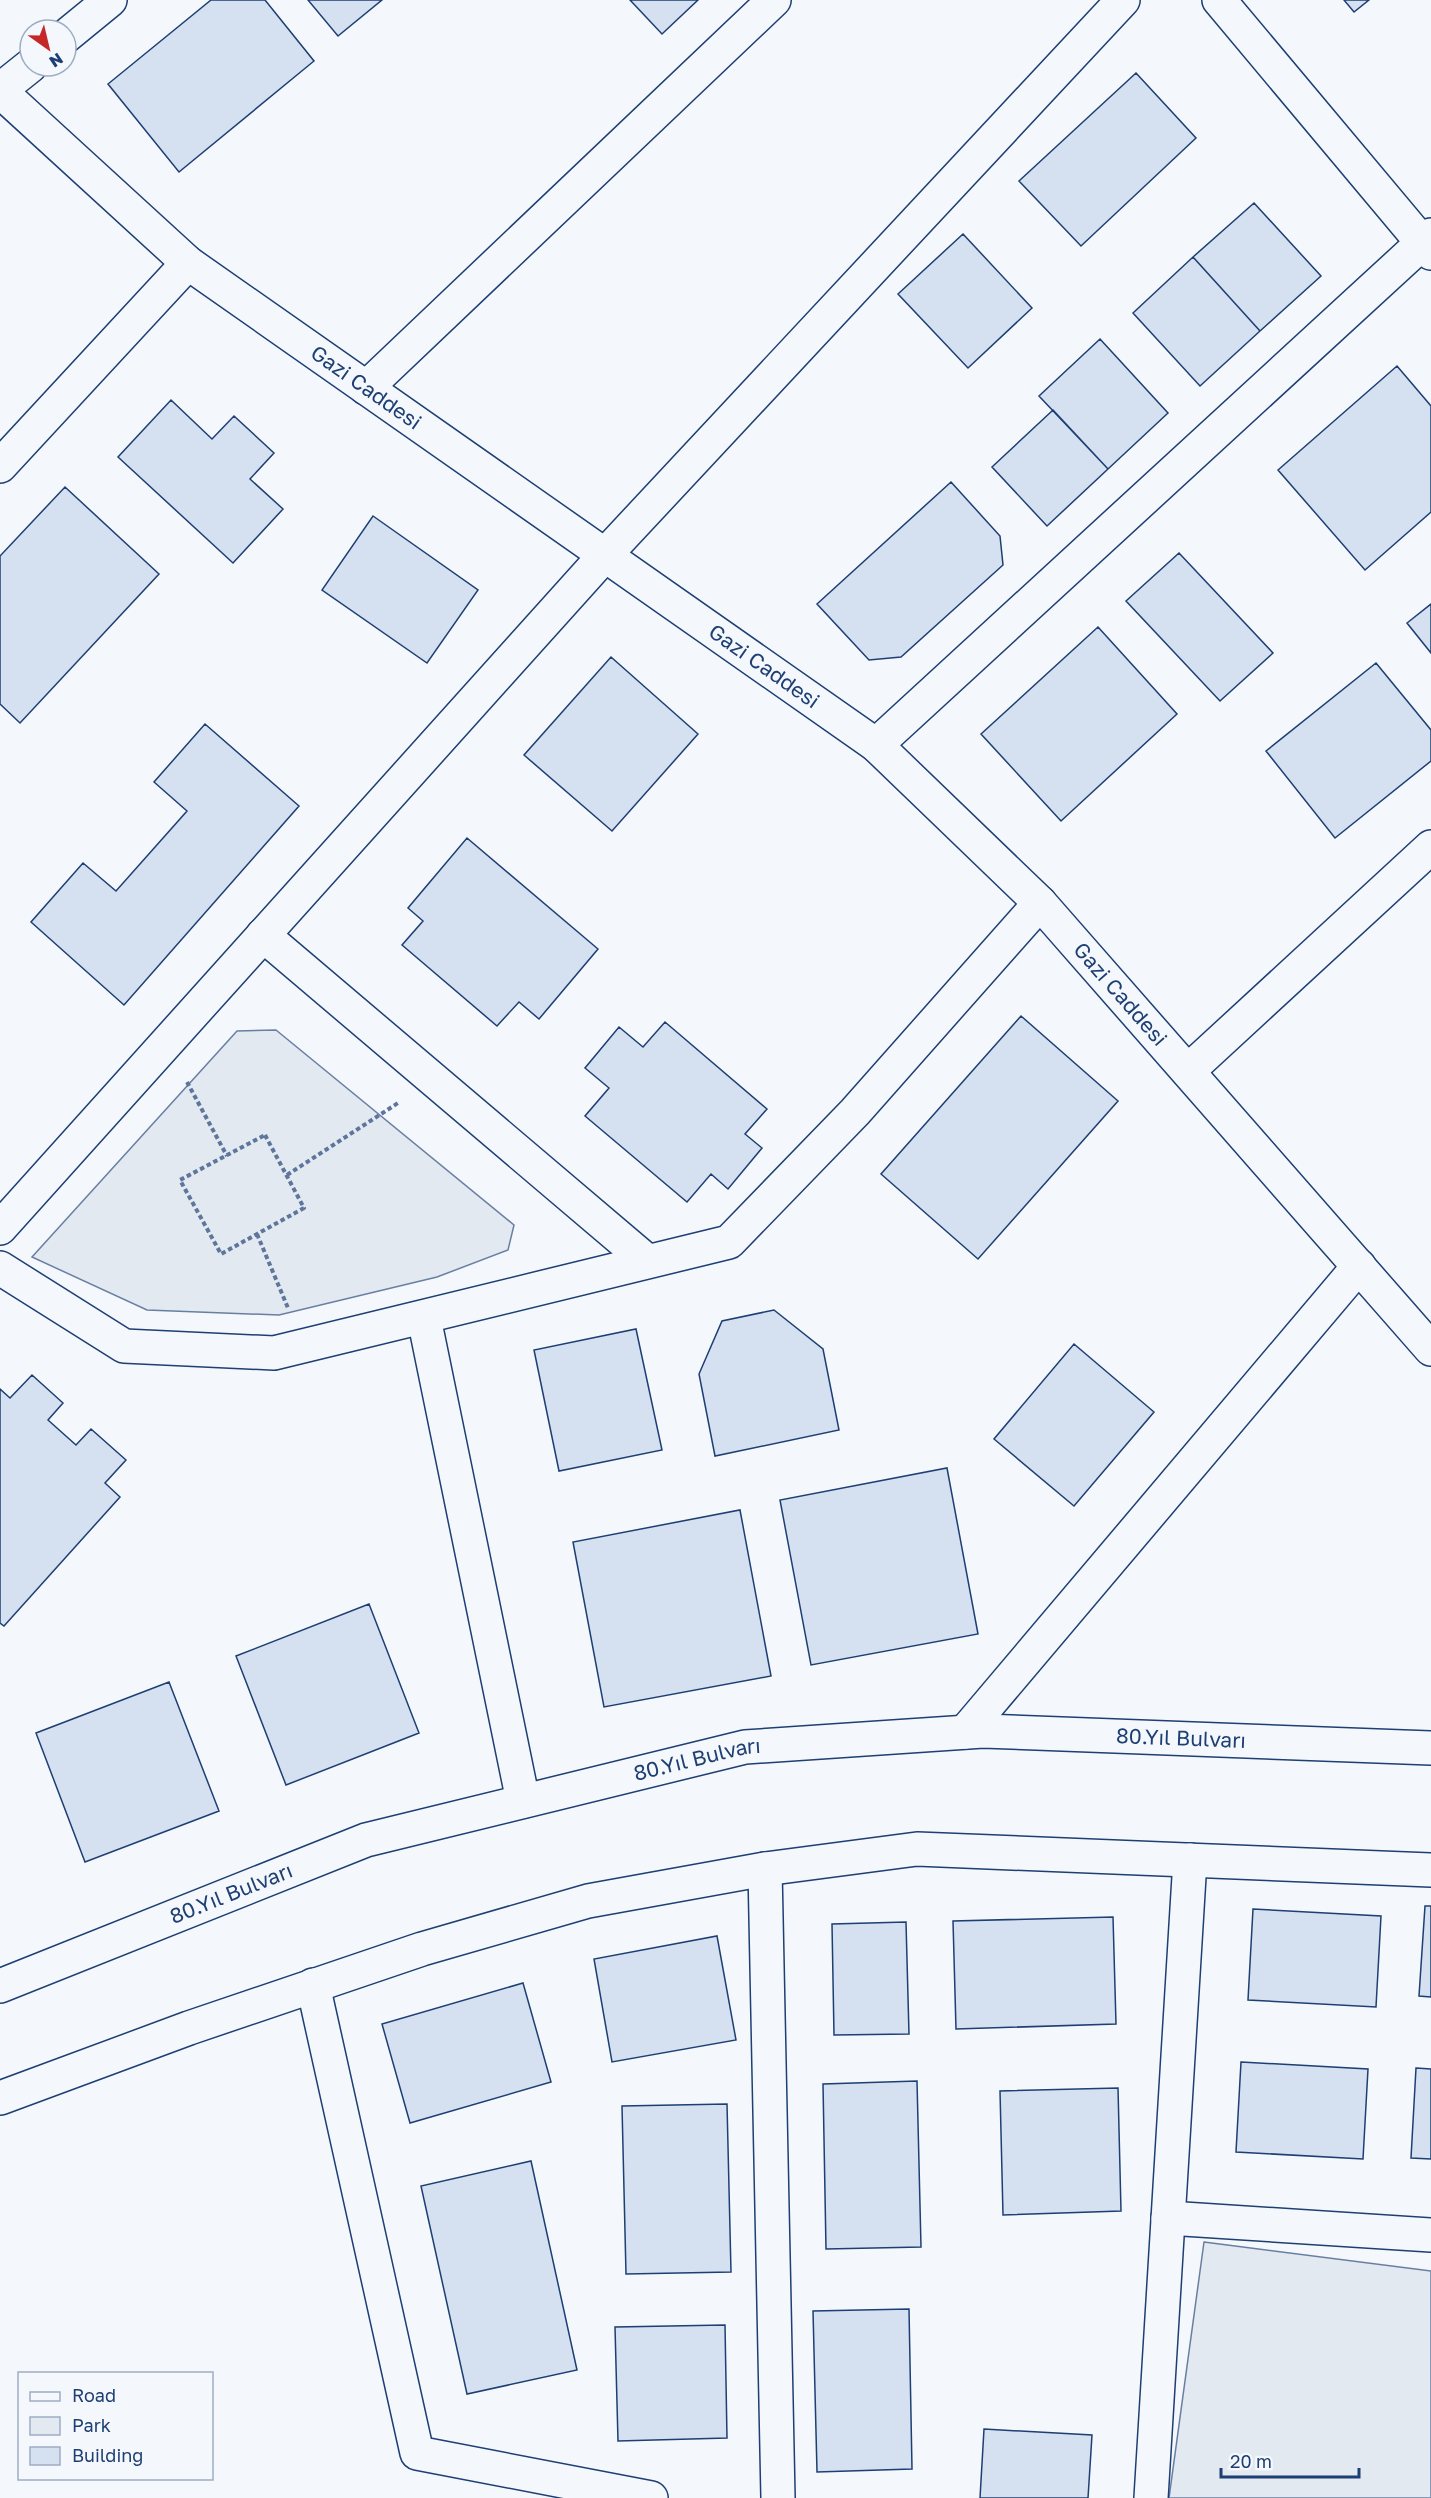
<svg xmlns="http://www.w3.org/2000/svg" width="1431" height="2498" font-family="'Golos Text',sans-serif">
	<style>
		.green { fill: #e3e9f0; stroke: #687fa3; stroke-width: 1.5 }
		.building { fill: #d5e0f0; stroke: #1d3f73; stroke-width: 1.5 }
		.lines { fill: none; stroke-linecap: round; stroke-linejoin: round }
		.minor-casing { stroke: #1d3f73; stroke-width: 36 }
		.path { stroke: #5e769c; stroke-width: 4; stroke-dasharray: 4.5 3; stroke-linecap: butt }
		.minor { stroke: #f4f7fb; stroke-width: 33 }
		.labels { text-anchor: middle; stroke-width: 4.5; stroke-linejoin: round; paint-order: stroke }
		.street-label { font-size: 21px; fill: #1d3f73; stroke: #f4f7fb }
	</style>
	<rect width="100%" height="100%" fill="#f4f7fb"/>
	<path class="green" d="M276,1030L514,1225L508,1250L437,1277L279,1315L147,1310L32,1257L237,1031Z
		M1204,2242L1431,2271V2498H1169Z"/>
	<path class="building" d="M211,0H265L314,61L179,172L108,84Z
		M308,0H382L338,36Z
		M630,0H698L662,34Z
		M1344,0H1369L1354,12Z
		M1136,73L1196,138L1081,246L1019,181Z
		M1254,203L1321,276L1260,331L1193,257Z
		M963,234L1032,308L968,368L898,294Z
		M1193,257L1260,331L1200,386L1133,313Z
		M1100,339L1168,413L1108,469L1039,396Z
		M1397,366L1431,406V512L1365,570L1278,470Z
		M171,400L212,439L234,416L274,453L250,479L283,509L233,563L118,457Z
		M1053,410L1108,469L1047,526L992,467Z
		M951,482L1000,536L1003,565L901,657L869,660L817,604Z
		M65,487L159,574L20,723L0,704V556Z
		M373,516L478,590L427,663L322,590Z
		M1179,553L1273,653L1220,701L1126,601Z
		M1431,604V653L1407,623Z
		M1098,627L1177,714L1061,821L981,734Z
		M611,657L698,734L612,831L524,755Z
		M1376,663L1431,730V761L1335,838L1266,751Z
		M205,724L299,806L124,1005L31,922L83,863L116,891L187,811L154,782Z
		M467,838L598,949L539,1019L519,1002L497,1026L402,945L423,921L408,908Z
		M1021,1016L1118,1101L978,1259L881,1174Z
		M665,1022L767,1109L745,1134L762,1148L728,1189L711,1174L687,1202L585,1116L609,1088L585,1068L619,1027L643,1047Z
		M774,1310L823,1349L839,1430L715,1456L699,1374L722,1321Z
		M636,1329L662,1450L559,1471L534,1350Z
		M1074,1344L1154,1412L1074,1506L994,1439Z
		M32,1375L63,1403L48,1420L76,1445L91,1429L126,1460L105,1483L120,1497L4,1626L0,1623V1389L10,1398Z
		M947,1468L978,1634L811,1665L780,1500Z
		M740,1510L771,1676L604,1707L573,1542Z
		M369,1604L419,1733L286,1785L236,1656Z
		M169,1682L219,1811L85,1862L36,1733Z
		M1425,1906H1431V1997L1419,1996Z
		M1253,1909L1381,1916L1376,2007L1248,2000Z
		M1113,1917L1116,2024L956,2029L953,1921Z
		M906,1922L909,2034L834,2035L832,1924Z
		M717,1936L736,2040L612,2062L594,1959Z
		M523,1983L551,2082L410,2123L382,2024Z
		M1241,2062L1368,2069L1363,2159L1236,2152Z
		M1416,2068L1431,2069V2159L1411,2158Z
		M917,2081L921,2247L826,2249L823,2084Z
		M1118,2088L1121,2211L1003,2215L1000,2091Z
		M727,2104L731,2272L626,2274L622,2106Z
		M531,2161L577,2370L467,2394L421,2186Z
		M909,2309L912,2469L817,2472L813,2311Z
		M725,2325L727,2438L618,2441L615,2327Z
		M984,2429L1092,2435L1088,2498H980Z"/>
	<g class="lines">
		<g class="minor-casing">
			<g id="minor">
				<path d="M1219,0L1431,253"/>
				<path d="M66,36L110,0"/>
				<path d="M0,90L30,66"/>
				<path id="s1" d="M0,91L188,263L876,745L1040,903L1431,1349"/>
				<path d="M366,388L774,0"/>
				<path d="M0,466L188,263"/>
				<path d="M876,745L1431,235"/>
				<path d="M263,935L647,1261"/>
				<path d="M1188,1071L1431,847"/>
				<path d="M0,1228L605,555L1123,0"/>
				<path d="M0,1268L124,1346L274,1353L729,1242L855,1112L1040,903"/>
				<path d="M424,1318L523,1801"/>
				<path d="M965,1732L1359,1266"/>
				<path d="M765,1869L778,2498"/>
				<path d="M313,1985L417,2453L651,2498"/>
				<path id="s2" d="M0,1986L366,1840L745,1747L983,1731L1431,1748"/>
				<path d="M0,2098L189,2028L422,1949L588,1901L765,1869L917,1849L1431,1870"/>
				<path d="M1168,2218L1431,2235"/>
				<path d="M1151,2498L1190,1860"/>
			</g>
		</g>
		<path class="path" d="M187,1082L227,1156
			M265,1135L304,1208L221,1254L180,1180Z
			M287,1175L398,1103
			M257,1234L288,1308"/>
		<use href="#minor" class="minor"/>
	</g>
	<g class="labels">
		<g class="street-label">
			<text dy="7" stroke="none"><textPath href="#s1" startOffset="472">Gazi Caddesi</textPath></text>
			<text dy="7" stroke="none"><textPath href="#s1" startOffset="958">Gazi Caddesi</textPath></text>
			<text dy="7" stroke="none"><textPath href="#s1" startOffset="1444">Gazi Caddesi</textPath></text>
			<text dy="7" stroke="none"><textPath href="#s2" startOffset="1221">80.Yıl Bulvarı</textPath></text>
			<text dy="7" stroke="none"><textPath href="#s2" startOffset="735">80.Yıl Bulvarı</textPath></text>
			<text dy="7" stroke="none"><textPath href="#s2" startOffset="249">80.Yıl Bulvarı</textPath></text>
		</g>
	</g>
	<rect x="18" y="2372" width="195" height="108" fill="#f4f7fb" stroke="#9eadc5" stroke-width="1.5"/>
	<rect x="30" y="2392" width="30" height="9" fill="#f4f7fb" stroke="#9eadc5" stroke-width="1.5"/>
	<text x="72" y="2402" font-size="18" fill="#1d3f73">Road</text>
	<rect x="30" y="2417" width="30" height="18" fill="#e3e9f0" stroke="#9eadc5" stroke-width="1.5"/>
	<text x="72" y="2432" font-size="18" fill="#1d3f73">Park</text>
	<rect x="30" y="2447" width="30" height="18" fill="#d5e0f0" stroke="#9eadc5" stroke-width="1.5"/>
	<text x="72" y="2462" font-size="18" fill="#1d3f73">Building</text>
	<g transform="translate(48 48) rotate(146)"><circle r="28" fill="#f4f7fb" stroke="#9eadc5" stroke-width="1.5"/>
	<path d="M0-4.5L10 22L0 15L-10 22Z" fill="#c62828"/>
	<text y="-9" font-size="16" font-weight="bold" text-anchor="middle" fill="#1d3f73">N</text>
	</g>
	<path d="M1221 2468v9h138v-9" fill="none" stroke="#1d3f73" stroke-width="3"/>
	<text x="1230" y="2468" font-size="18" fill="#1d3f73" stroke="#f4f7fb" stroke-width="4.5" paint-order="stroke">20 m</text>
</svg>
